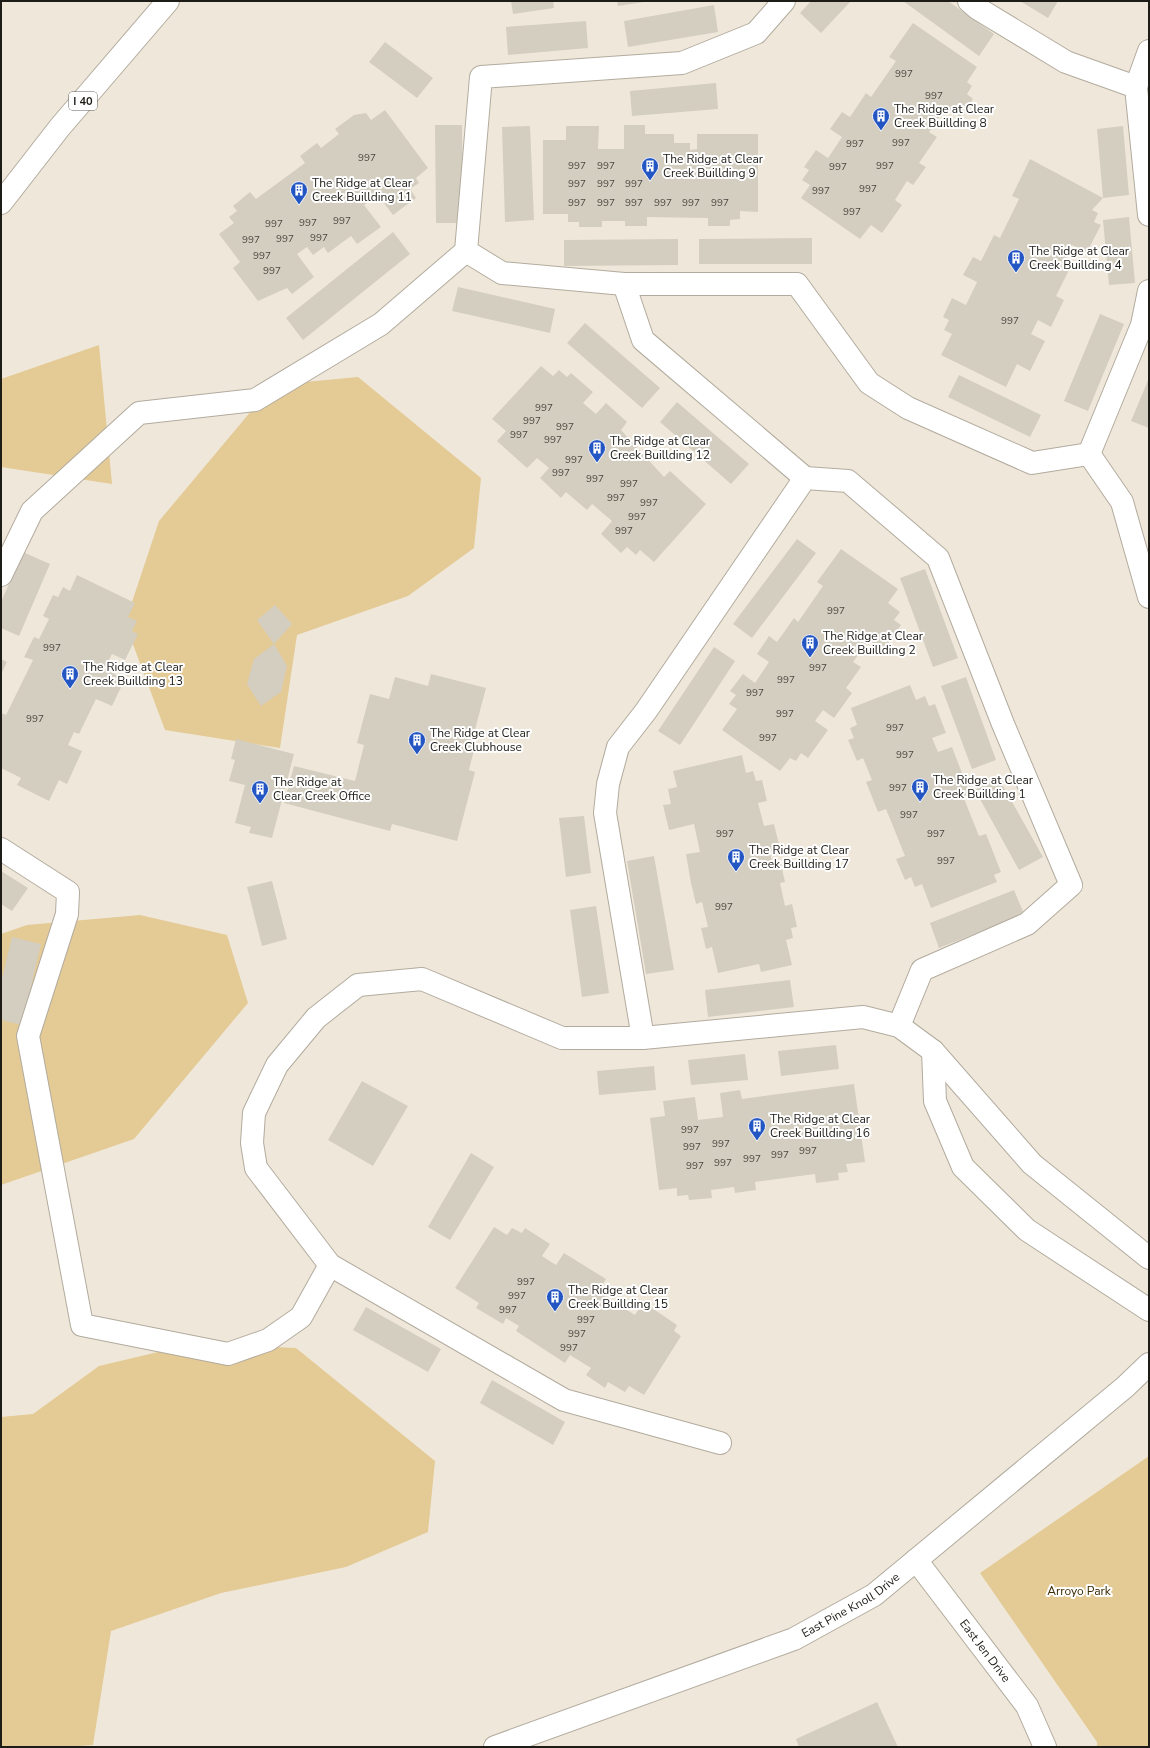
<svg xmlns="http://www.w3.org/2000/svg" width="1150" height="1748" font-family="'Nunito Sans',sans-serif">
	<style>
		.green { fill: #e4ca95 }
		.building { fill: #d4cec0 }
		.lines { fill: none; stroke-linecap: round; stroke-linejoin: round }
		.minor-casing { stroke: #b2ab9e; stroke-width: 24 }
		.motorway-casing { stroke: #b2ab9e; stroke-width: 24 }
		.minor { stroke: #fff; stroke-width: 22 }
		.motorway { stroke: #fff; stroke-width: 22 }
		.labels { text-anchor: middle; stroke-width: 4; stroke-linejoin: round; paint-order: stroke }
		.number-label { font-size: 10px; fill: #4c4841 }
		.shield { fill: #fff; stroke: #62605d; stroke-width: 1 }
		.shield-label { font-size: 11px; font-weight: bold; fill: #1e1c17 }
		.poi-label { font-size: 12px; fill: #1e1c17; stroke: #fff; text-anchor: start }
		.park-label { font-size: 12px; fill: #3a2900; stroke: #fff }
		.street-label { font-size: 12px; fill: #1e1c17; stroke: #fff }
	</style>
	<rect width="100%" height="100%" fill="#efe8da"/>
	<path class="green" d="M99,345L112,484L1,467V379Z
		M358,377L481,478L474,548L408,596L297,635L280,748L165,730L125,623L159,521L273,385Z
		M140,915L227,935L248,1003L134,1139L1,1185V934L27,925Z
		M196,1343L296,1348L435,1461L428,1532L346,1567L221,1593L111,1631L93,1745L66,1747H1V1417L33,1414L99,1366Z
		M1149,1456V1747H1097V1742L980,1573Z"/>
	<path class="building" d="M511,1H553L554,8L513,14Z
		M617,1H644V2L618,6Z
		M811,1H851L821,33L800,13Z
		M903,1H948L994,34L979,56Z
		M1020,1H1058L1048,18Z
		M714,5L718,32L628,47L624,21Z
		M586,21L588,48L508,55L506,27Z
		M913,23L977,67L967,82L972,86L967,94L973,99L960,117L946,107L929,132L937,137L919,163L926,167L913,185L907,181L895,200L902,205L882,233L871,225L860,239L801,198L810,185L802,180L809,170L804,167L816,150L828,158L842,137L830,129L842,112L850,117L866,93L871,97L896,61L889,57Z
		M385,42L433,78L417,98L369,62Z
		M716,83L718,109L632,116L630,91Z
		M385,110L428,168L416,178L419,183L410,189L416,198L393,215L378,195L364,205L381,227L357,244L351,236L328,253L324,247L313,255L307,247L297,254L314,277L292,294L287,288L258,301L233,268L240,262L219,234L234,223L229,217L237,211L233,206L250,192L256,199L305,163L300,156L317,143L321,148L339,134L335,129L354,115L366,113L371,120Z
		M435,125H462L463,223H436Z
		M624,125H645V134H674V143H690V150L697,149V134H758V212L740,211V219L730,220V226H708V218L647,217V226H625V221H602V227H579V222H568V214H543V140H566V126H599L598,149H624Z
		M530,126L534,220L505,222L502,127Z
		M1123,126L1129,195L1103,198L1092,210L1098,213L1094,222L1101,225L1087,252L1072,245L1061,266L1069,270L1056,296L1064,300L1051,327L1038,320L1031,334L1045,341L1030,371L1017,364L1006,387L941,355L952,334L944,330L949,320L943,317L952,298L966,305L977,282L963,275L973,257L981,261L994,235L1000,238L1019,199L1012,196L1030,159L1103,198L1097,129Z
		M1129,217L1135,283L1109,285L1103,220Z
		M393,232L410,254L303,340L286,318Z
		M812,238V264H699V239Z
		M678,239V265L564,266V240Z
		M458,287L555,309L550,333L452,311Z
		M1100,314L1124,324L1088,411L1064,401Z
		M585,323L660,388L642,408L567,343Z
		M541,366L553,376L559,370L567,377L571,373L593,392L583,403L596,414L606,403L627,422L621,430L664,477L670,471L706,504L654,562L640,550L636,555L627,547L621,553L601,534L612,521L592,504L587,510L566,492L561,498L540,478L549,468L537,458L527,468L497,441L506,431L492,419Z
		M959,375L1041,415L1030,437L948,397Z
		M1149,378V428L1131,421Z
		M677,402L749,464L731,484L660,422Z
		M797,539L816,553L752,638L733,624Z
		M841,549L898,589L888,603L900,612L894,620L901,625L883,651L869,640L853,662L861,667L846,688L852,693L834,718L823,710L815,721L828,730L808,758L801,753L796,761L790,758L780,771L722,730L737,709L729,704L736,695L730,691L743,674L755,683L769,662L757,654L769,636L777,642L794,618L798,622L823,586L817,582Z
		M23,552L50,564L19,636L1,628V602Z
		M925,569L958,658L933,667L900,578Z
		M77,575L135,603L128,617L137,621L132,631L138,634L125,660L112,654L104,669L125,679L112,706L96,699L79,734L74,732L68,745L82,751L67,784L59,780L49,801L17,785L21,778L1,768V713L6,715L33,660L24,657L34,637L39,639L49,619L43,616L53,595L58,597L63,587L70,591Z
		M275,605L292,624L274,644L287,666L281,692L261,706L247,684L254,659L274,644L257,620Z
		M714,647L735,661L680,745L658,731Z
		M1,659L7,662L1,674Z
		M431,674L486,688L472,741L476,742L469,770L475,772L457,841L392,824L390,831L284,803L294,766L355,781L364,745L357,743L370,694L389,699L395,677L428,686Z
		M966,677L996,760L972,769L941,686Z
		M910,685L916,700L925,696L929,706L935,704L946,733L932,738L938,752L952,747L970,794L963,796L979,836L986,834L1001,872L994,875L997,882L931,908L922,884L915,887L911,877L905,880L896,859L905,856L886,809L878,812L866,782L872,780L863,758L857,761L848,740L854,738L850,728L857,725L851,708Z
		M236,739L294,754L272,838L249,833L251,827L235,823L245,785L229,781L235,760L231,759Z
		M742,755L746,773L753,771L756,781L762,780L767,801L758,803L764,826L774,824L780,849L770,852L772,863L780,860L785,882L780,883L785,906L792,904L797,927L791,928L793,938L786,940L792,965L761,972L759,964L718,973L712,947L706,949L701,928L708,927L702,902L696,904L691,883L686,854L700,852L694,824L669,830L663,805L671,804L668,789L677,787L673,771Z
		M998,777L1043,857L1019,870L975,790Z
		M584,816L591,873L566,877L559,818Z
		M654,856L674,970L646,974L627,861Z
		M1,871L28,888L12,911L1,904Z
		M272,881L287,939L262,946L247,887Z
		M1014,890L1024,914L939,948L930,923Z
		M596,906L609,993L582,997L570,910Z
		M12,937L41,944L22,1025L1,1020V982Z
		M790,980L794,1007L708,1017L705,990Z
		M836,1045L839,1069L781,1076L778,1051Z
		M745,1054L748,1080L691,1085L688,1060Z
		M654,1066L656,1090L599,1095L597,1071Z
		M362,1081L408,1106L373,1166L328,1140Z
		M854,1084L865,1162L846,1164L848,1172L838,1173L839,1180L816,1183L815,1174L755,1182L756,1190L735,1193L734,1187L711,1190L712,1198L689,1200L688,1195L677,1196V1188L659,1190L650,1118L665,1116L663,1101L695,1097L698,1120L723,1117L720,1093L740,1090L742,1099Z
		M471,1153L494,1167L450,1240L428,1227Z
		M494,1227L507,1235L512,1228L522,1233L525,1228L550,1244L542,1256L556,1265L564,1253L606,1279L598,1292L635,1315L643,1302L677,1325L674,1331L681,1336L644,1395L629,1386L625,1392L608,1382L605,1388L586,1375L591,1368L570,1355L565,1363L516,1331L519,1326L506,1318L503,1324L476,1308L479,1303L455,1288Z
		M366,1307L441,1349L428,1372L353,1330Z
		M492,1380L565,1422L553,1445L480,1403Z
		M877,1702L898,1747H799L796,1739Z"/>
	<g class="lines">
		<g class="minor-casing">
			<g id="minor">
				<path d="M969,1L977,8L1066,62L1136,87"/>
				<path d="M1149,51L1136,87L1149,215"/>
				<path d="M624,284L502,273L466,251L481,77L682,63L756,33L784,1"/>
				<path d="M1089,454L1142,325L1149,291"/>
				<path d="M805,478L643,340L624,284H797L869,383L908,408L1032,463L1089,454L1122,502L1149,597"/>
				<path d="M1,575L32,511L139,413L255,400L381,324L466,251"/>
				<path d="M1,849L68,892L67,914L28,1036L82,1325L228,1354L268,1340L301,1317L330,1265"/>
				<path d="M643,1038L605,813L608,784L618,747L646,711L805,478L848,481L938,558L1003,724L1071,885L1027,924L922,970L899,1026"/>
				<path d="M933,1051L935,1101L963,1167L1027,1230L1149,1310"/>
				<path d="M720,1443L564,1400L330,1265L256,1168L252,1143L254,1113L277,1065L316,1018L358,985L422,979L562,1038H643L863,1017L899,1026L933,1051L1032,1164L1149,1258"/>
				<path id="s1" d="M916,1560L1027,1706L1045,1747"/>
				<path id="s2" d="M495,1747L794,1639L874,1595L1125,1387L1149,1364"/>
			</g>
		</g>
		<g class="motorway-casing">
			<path id="motorway" d="M1,203L60,127L168,1"/>
		</g>
		<use href="#minor" class="minor"/>
		<use href="#motorway" class="motorway"/>
	</g>
	<defs>
		<g id="building-pin" transform="scale(0.9)"><path d="M0 17L-7.5 6A9.5 9.5 0 1 1 7.5 6Z" fill="#2456c3" stroke="#fff"/><path d="M-4-6H4V6H1V3H-1V6H-4ZM-2.5-4.3h1.7v1.8h-1.7ZM.8-4.3h1.7v1.8H.8ZM-2.5-1h1.7V.8h-1.7ZM.8-1h1.7V.8H.8Z" fill="#fff"/></g>
	</defs>
	<g fill-rule="evenodd">
		<use href="#building-pin" x="881" y="116"/>
		<use href="#building-pin" x="650" y="166"/>
		<use href="#building-pin" x="299" y="190"/>
		<use href="#building-pin" x="1016" y="258"/>
		<use href="#building-pin" x="597" y="448"/>
		<use href="#building-pin" x="810" y="643"/>
		<use href="#building-pin" x="70" y="674"/>
		<use href="#building-pin" x="417" y="740"/>
		<use href="#building-pin" x="920" y="787"/>
		<use href="#building-pin" x="260" y="789"/>
		<use href="#building-pin" x="736" y="857"/>
		<use href="#building-pin" x="757" y="1126"/>
		<use href="#building-pin" x="555" y="1297"/>
	</g>
	<g class="labels">
		<g class="number-label">
			<text x="904" y="77">997</text>
			<text x="934" y="99">997</text>
			<text x="901" y="146">997</text>
			<text x="855" y="147">997</text>
			<text x="367" y="161">997</text>
			<text x="577" y="169">997</text>
			<text x="606" y="169">997</text>
			<text x="885" y="169">997</text>
			<text x="838" y="170">997</text>
			<text x="577" y="187">997</text>
			<text x="606" y="187">997</text>
			<text x="634" y="187">997</text>
			<text x="868" y="192">997</text>
			<text x="821" y="194">997</text>
			<text x="577" y="206">997</text>
			<text x="606" y="206">997</text>
			<text x="634" y="206">997</text>
			<text x="663" y="206">997</text>
			<text x="691" y="206">997</text>
			<text x="720" y="206">997</text>
			<text x="852" y="215">997</text>
			<text x="342" y="224">997</text>
			<text x="308" y="226">997</text>
			<text x="274" y="227">997</text>
			<text x="319" y="241">997</text>
			<text x="285" y="242">997</text>
			<text x="251" y="243">997</text>
			<text x="262" y="259">997</text>
			<text x="272" y="274">997</text>
			<text x="1010" y="324">997</text>
			<text x="544" y="411">997</text>
			<text x="532" y="424">997</text>
			<text x="565" y="430">997</text>
			<text x="519" y="438">997</text>
			<text x="553" y="443">997</text>
			<text x="574" y="463">997</text>
			<text x="561" y="476">997</text>
			<text x="595" y="482">997</text>
			<text x="629" y="487">997</text>
			<text x="616" y="501">997</text>
			<text x="649" y="506">997</text>
			<text x="637" y="520">997</text>
			<text x="624" y="534">997</text>
			<text x="836" y="614">997</text>
			<text x="52" y="651">997</text>
			<text x="818" y="671">997</text>
			<text x="786" y="683">997</text>
			<text x="755" y="696">997</text>
			<text x="785" y="717">997</text>
			<text x="35" y="722">997</text>
			<text x="895" y="731">997</text>
			<text x="768" y="741">997</text>
			<text x="905" y="758">997</text>
			<text x="898" y="791">997</text>
			<text x="909" y="818">997</text>
			<text x="725" y="837">997</text>
			<text x="936" y="837">997</text>
			<text x="946" y="864">997</text>
			<text x="724" y="910">997</text>
			<text x="690" y="1133">997</text>
			<text x="721" y="1147">997</text>
			<text x="692" y="1150">997</text>
			<text x="808" y="1154">997</text>
			<text x="780" y="1158">997</text>
			<text x="752" y="1162">997</text>
			<text x="723" y="1166">997</text>
			<text x="695" y="1169">997</text>
			<text x="526" y="1285">997</text>
			<text x="517" y="1299">997</text>
			<text x="508" y="1313">997</text>
			<text x="586" y="1323">997</text>
			<text x="577" y="1337">997</text>
			<text x="569" y="1351">997</text>
		</g>
		<rect class="shield" x="69" y="92" width="28" height="18" rx="3"/>
		<g class="shield-label">
			<text x="83" y="105">I 40</text>
		</g>
		<g class="poi-label">
			<text x="894" y="113">The Ridge at Clear<tspan x="894" dy="14">Creek Buillding 8</tspan></text>
			<text x="663" y="163">The Ridge at Clear<tspan x="663" dy="14">Creek Buillding 9</tspan></text>
			<text x="312" y="187">The Ridge at Clear<tspan x="312" dy="14">Creek Buillding 11</tspan></text>
			<text x="1029" y="255">The Ridge at Clear<tspan x="1029" dy="14">Creek Buillding 4</tspan></text>
			<text x="610" y="445">The Ridge at Clear<tspan x="610" dy="14">Creek Buillding 12</tspan></text>
			<text x="823" y="640">The Ridge at Clear<tspan x="823" dy="14">Creek Buillding 2</tspan></text>
			<text x="83" y="671">The Ridge at Clear<tspan x="83" dy="14">Creek Buillding 13</tspan></text>
			<text x="430" y="737">The Ridge at Clear<tspan x="430" dy="14">Creek Clubhouse</tspan></text>
			<text x="933" y="784">The Ridge at Clear<tspan x="933" dy="14">Creek Buillding 1</tspan></text>
			<text x="273" y="786">The Ridge at<tspan x="273" dy="14">Clear Creek Office</tspan></text>
			<text x="749" y="854">The Ridge at Clear<tspan x="749" dy="14">Creek Buillding 17</tspan></text>
			<text x="770" y="1123">The Ridge at Clear<tspan x="770" dy="14">Creek Buillding 16</tspan></text>
			<text x="568" y="1294">The Ridge at Clear<tspan x="568" dy="14">Creek Buillding 15</tspan></text>
		</g>
		<g class="park-label">
			<text x="1079" y="1595">Arroyo Park</text>
		</g>
		<g class="street-label">
			<text dy="4" stroke="none"><textPath href="#s2" startOffset="384">East Pine Knoll Drive</textPath></text>
			<text dy="4" stroke="none"><textPath href="#s1" startOffset="114">East Jen Drive</textPath></text>
		</g>
	</g>
	<rect width="1150" height="1748" fill="none" stroke="#1e1c17" stroke-width="4"/>
</svg>
